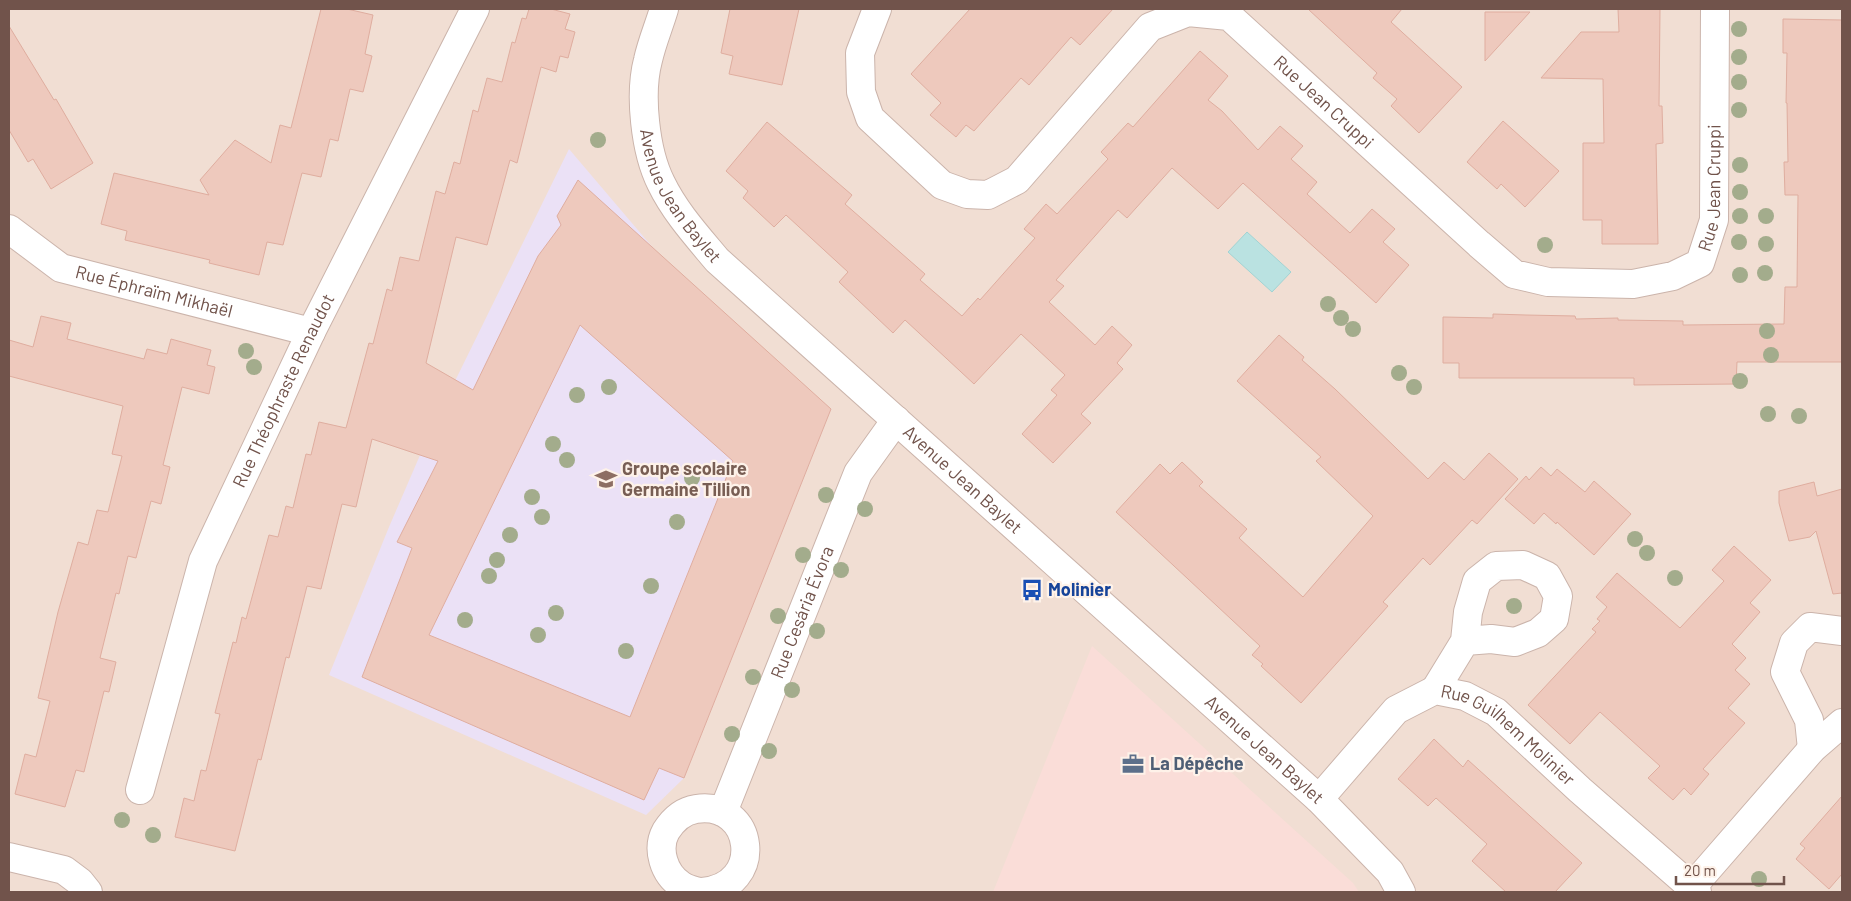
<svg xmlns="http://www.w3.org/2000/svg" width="1851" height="901" font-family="Barlow,sans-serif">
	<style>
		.residential { fill: #f1ded3 }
		.commercial { fill: #faddd8 }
		.education { fill: #ebe1f6 }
		.water { fill: #bae2e1; stroke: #a1d3d3 }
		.building { fill: #eec9bd; stroke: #dfad9f; fill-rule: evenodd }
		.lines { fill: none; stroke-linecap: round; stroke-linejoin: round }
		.minor-casing { stroke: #cbb4ab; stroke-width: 30 }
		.minor { stroke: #fff; stroke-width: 28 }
		.tree { fill: #a3ac8c }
		.labels { text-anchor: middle; stroke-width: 4.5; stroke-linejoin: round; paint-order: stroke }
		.street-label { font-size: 18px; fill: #71534b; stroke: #fef2e9 }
		.education-label { font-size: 18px; font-weight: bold; fill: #785e54; stroke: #fef2e9; text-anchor: start }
		.transit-label { font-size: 18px; font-weight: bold; fill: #164399; stroke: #fef2e9; text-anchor: start }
		.service-label { font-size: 18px; font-weight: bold; fill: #4e5e75; stroke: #fef2e9; text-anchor: start }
	</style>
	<rect width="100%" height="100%" fill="#faeee4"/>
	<path class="residential" d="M9,9H1842V892H9Z"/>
	<path class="commercial" d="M1092,646L1353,883L1359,892H993Z"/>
	<path class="education" d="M569,149L671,269L831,409L684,778L646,815L329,675L389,527L430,432Z"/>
	<path class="water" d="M1247,232L1291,272L1272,292L1228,252Z"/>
	<path class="building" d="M321,9H347L373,15L365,54L372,56L363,92L350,89L338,141L330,139L321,177L302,173L283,245L267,242L259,275L209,263L210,260L125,240L127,231L101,224L114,173L209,195L200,180L235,140L271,163L280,125L291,128Z
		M529,9H551L570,14L565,29L575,32L568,58L560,56L556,72L541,67L517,163L510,160L487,245L456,237L426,363L473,390L538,256L561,225L557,216L578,180L831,409L684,778L659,768L644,800L362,677L412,548L397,542L438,461L372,439L356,507L342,504L321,589L307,586L289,658L286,657L261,760L258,759L235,851L175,837L184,798L194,801L201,770L206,771L220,714L215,713L233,642L236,643L242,617L246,619L269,535L278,537L286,506L293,508L306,454L311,455L319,422L346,428L369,343L373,344L387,289L392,291L400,257L419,261L436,191L445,194L454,162L460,164L473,110L478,112L487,78L502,82L512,42L515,43L522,18L526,19ZM580,325L733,461L630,717L429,635Z
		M730,9H799L782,85L729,74L733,56L721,53Z
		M970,9H1113L1080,45L1071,37L1029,85L1021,78L974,131L966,125L956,137L930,115L941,103L911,74Z
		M1308,9H1402L1391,22L1462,87L1419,133L1391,106L1397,99L1373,78L1377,73Z
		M1618,9H1660L1659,106H1662L1663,143L1656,144L1658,244H1602V220H1583V143H1604L1603,79L1541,78L1581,32H1619Z
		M1485,12H1530L1485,61Z
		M1783,19L1842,20V362H1737L1736,384L1634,385V378H1459V363H1443V317L1493,318V314L1526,315L1575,316L1576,319L1618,318V320L1683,321V325L1784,324L1785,287H1797L1798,195H1785L1784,162H1788L1787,103H1786L1787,53H1783Z
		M9,26L54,100L56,99L93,163L51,189L33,159L28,162L9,130Z
		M1200,51L1228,76L1208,100L1222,111L1258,150L1280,126L1303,146L1291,159L1317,182L1307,194L1350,233L1372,209L1395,229L1383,242L1409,265L1376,303L1243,183L1218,209L1172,168L1127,218L1118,210L1056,280L1064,286L1049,302L1095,345L1112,326L1132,345L1117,363L1123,369L1081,414L1091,423L1053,463L1022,434L1057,395L1051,390L1065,375L1021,334L974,384L905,320L893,333L839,282L848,272L786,215L774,227L743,198L748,191L726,171L767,122L852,195L845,204L925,274L920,280L962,316L978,298L980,300L1035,238L1024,229L1046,204L1057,214L1108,159L1101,152L1128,123L1133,127Z
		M1503,121L1559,171L1525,207L1501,184L1497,189L1467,162Z
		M41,316L71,323L67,339L144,359L147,349L167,354L171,339L211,350L207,365L215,367L209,394L182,387L163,465L170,467L161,504L151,501L136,558L128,556L119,594L116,593L100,658L116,662L109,692L104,691L84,772L76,770L65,807L15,794L25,754L36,757L50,701L38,698L58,612L78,542L88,545L97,510L108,512L122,456L112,454L123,406L9,376V340L33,347Z
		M1279,335L1304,357L1302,360L1335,389L1428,479L1444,462L1464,480L1489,453L1518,479L1477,524L1472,520L1430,565L1423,558L1383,602L1388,606L1301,703L1261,666L1263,664L1252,655L1260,646L1116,512L1160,464L1170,474L1182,462L1203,482L1199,486L1247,529L1239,538L1303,597L1373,516L1316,461L1321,457L1237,381Z
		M1541,467L1551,476L1557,469L1585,492L1594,481L1631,514L1594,555L1557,522L1556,524L1544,513L1534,524L1505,499L1526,476L1529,480Z
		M1814,482L1817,496L1842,489V593L1833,594L1816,531L1810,537L1789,541L1779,503V491Z
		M1734,546L1771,580L1750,603L1760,612L1732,644L1746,658L1735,670L1750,684L1728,708L1745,723L1703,769L1709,774L1691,795L1684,788L1673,800L1648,778L1660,766L1600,712L1570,744L1528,705L1596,632L1592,629L1600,621L1597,619L1607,607L1596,597L1617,573L1680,628L1724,581L1712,570Z
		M1434,739L1463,767L1468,760L1582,863L1555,892H1506L1472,861L1487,844L1436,798L1428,806L1398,779Z
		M1842,796V874L1829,889L1796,859L1805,848L1800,844Z"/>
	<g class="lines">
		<g class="minor-casing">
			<g id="minor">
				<path id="s1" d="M664,9C659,26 652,42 648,60C639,94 645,151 661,183C675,212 697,236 717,260L1319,799L1390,872L1401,892"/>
				<path id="s2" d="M877,9L860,53L861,92L870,118L942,185L967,194L988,195L1017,180L1150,27L1188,12L1229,16L1479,244L1514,274L1548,282L1633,284L1673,276L1700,263L1714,220L1715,9"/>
				<path id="s3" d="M9,229L61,268L311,332"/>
				<path d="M1435,690L1465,641L1491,639L1515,642L1538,633L1554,619L1558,596L1547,576L1523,565L1496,566L1477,581L1468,612L1465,641"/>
				<path d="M1812,749L1809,720L1785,672L1794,643L1810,627L1842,631"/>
				<path id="s4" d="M140,790L203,561L311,332L475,9"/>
				<path id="s5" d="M1319,799L1396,710L1435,690L1465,696L1496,712L1580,790L1697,892"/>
				<path id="s6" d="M723,812L858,473L896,420"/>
				<path d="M9,857L64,870L80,882L88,892"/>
				<path d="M1692,887L1812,749L1842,723"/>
				<path d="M699,892C692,890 686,889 681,885C664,874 656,849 666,831C673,820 683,811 696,809C755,800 766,887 702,892"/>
			</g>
		</g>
		<use href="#minor" class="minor"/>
	</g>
	<g class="tree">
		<circle cx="1739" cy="29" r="8"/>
		<circle cx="1739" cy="57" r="8"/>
		<circle cx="1739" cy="82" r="8"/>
		<circle cx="1739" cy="110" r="8"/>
		<circle cx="598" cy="140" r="8"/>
		<circle cx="1740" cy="165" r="8"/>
		<circle cx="1740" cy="192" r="8"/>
		<circle cx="1740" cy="216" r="8"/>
		<circle cx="1766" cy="216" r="8"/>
		<circle cx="1739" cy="242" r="8"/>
		<circle cx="1766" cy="244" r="8"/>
		<circle cx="1545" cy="245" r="8"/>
		<circle cx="1765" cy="273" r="8"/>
		<circle cx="1740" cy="275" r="8"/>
		<circle cx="1328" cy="304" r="8"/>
		<circle cx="1341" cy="318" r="8"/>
		<circle cx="1353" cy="329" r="8"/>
		<circle cx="1767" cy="331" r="8"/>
		<circle cx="246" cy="351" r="8"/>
		<circle cx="1771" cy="355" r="8"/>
		<circle cx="254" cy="367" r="8"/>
		<circle cx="1399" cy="373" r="8"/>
		<circle cx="1740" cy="381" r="8"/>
		<circle cx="609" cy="387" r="8"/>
		<circle cx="1414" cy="387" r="8"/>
		<circle cx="577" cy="395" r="8"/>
		<circle cx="1768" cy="414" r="8"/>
		<circle cx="1799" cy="416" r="8"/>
		<circle cx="553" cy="444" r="8"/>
		<circle cx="567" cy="460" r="8"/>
		<circle cx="692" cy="478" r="8"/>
		<circle cx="826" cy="495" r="8"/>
		<circle cx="532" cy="497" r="8"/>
		<circle cx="865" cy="509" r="8"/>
		<circle cx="542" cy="517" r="8"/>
		<circle cx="677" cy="522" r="8"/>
		<circle cx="510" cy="535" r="8"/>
		<circle cx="1635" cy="539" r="8"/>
		<circle cx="1647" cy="553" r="8"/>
		<circle cx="803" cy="555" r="8"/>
		<circle cx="497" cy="560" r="8"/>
		<circle cx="841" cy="570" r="8"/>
		<circle cx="489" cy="576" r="8"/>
		<circle cx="1675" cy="578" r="8"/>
		<circle cx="651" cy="586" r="8"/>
		<circle cx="1514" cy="606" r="8"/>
		<circle cx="556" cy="613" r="8"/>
		<circle cx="778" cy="616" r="8"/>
		<circle cx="465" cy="620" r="8"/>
		<circle cx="817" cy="631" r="8"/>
		<circle cx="538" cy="635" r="8"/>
		<circle cx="626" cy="651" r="8"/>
		<circle cx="753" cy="677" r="8"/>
		<circle cx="792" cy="690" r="8"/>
		<circle cx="732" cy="734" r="8"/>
		<circle cx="769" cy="751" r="8"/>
		<circle cx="122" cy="820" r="8"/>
		<circle cx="153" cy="835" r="8"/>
		<circle cx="1759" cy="879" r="8"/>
	</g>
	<defs>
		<g id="school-bare" transform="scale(1.725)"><path d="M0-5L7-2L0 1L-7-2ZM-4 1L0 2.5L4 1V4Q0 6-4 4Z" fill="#8d6e63" stroke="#fef2e9" stroke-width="2.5" paint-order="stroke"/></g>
		<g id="bus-bare" transform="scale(1.725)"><path d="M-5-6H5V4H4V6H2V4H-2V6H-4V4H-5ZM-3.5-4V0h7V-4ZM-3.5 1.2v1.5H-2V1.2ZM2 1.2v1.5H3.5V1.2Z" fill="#1a4fb4" stroke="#fef2e9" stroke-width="2.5" paint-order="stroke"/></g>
		<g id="office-bare" transform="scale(1.725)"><path d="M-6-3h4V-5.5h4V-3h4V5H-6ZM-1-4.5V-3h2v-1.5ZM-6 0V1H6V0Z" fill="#5c6f8a" stroke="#fef2e9" stroke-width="2.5" paint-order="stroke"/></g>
	</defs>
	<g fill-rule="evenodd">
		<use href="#school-bare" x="606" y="479"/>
		<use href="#bus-bare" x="1032" y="590"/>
		<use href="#office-bare" x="1133" y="764"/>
	</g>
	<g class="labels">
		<g class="street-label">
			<text dy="6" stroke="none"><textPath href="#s2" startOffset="705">Rue Jean Cruppi</textPath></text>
			<text dy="6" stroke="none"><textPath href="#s2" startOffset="1229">Rue Jean Cruppi</textPath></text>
			<text dy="6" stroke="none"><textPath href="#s1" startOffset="199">Avenue Jean Baylet</textPath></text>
			<text dy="6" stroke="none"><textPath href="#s3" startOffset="161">Rue Éphraïm Mikhaël</textPath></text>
			<text dy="6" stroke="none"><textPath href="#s4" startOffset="426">Rue Théophraste Renaudot</textPath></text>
			<text dy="6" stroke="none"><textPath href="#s1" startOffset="604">Avenue Jean Baylet</textPath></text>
			<text dy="6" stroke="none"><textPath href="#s6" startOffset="215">Rue Cesária Évora</textPath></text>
			<text dy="6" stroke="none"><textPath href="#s5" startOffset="249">Rue Guilhem Molinier</textPath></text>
			<text dy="6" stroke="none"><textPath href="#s1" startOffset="1009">Avenue Jean Baylet</textPath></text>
		</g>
		<g class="education-label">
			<text x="622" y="475">Groupe scolaire<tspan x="622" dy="21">Germaine Tillion</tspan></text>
		</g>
		<g class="transit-label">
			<text x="1048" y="596">Molinier</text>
		</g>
		<g class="service-label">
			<text x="1150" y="770">La Dépêche</text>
		</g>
	</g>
	<rect width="1851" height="901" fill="none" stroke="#71534b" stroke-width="20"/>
	<path d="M1676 876v8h108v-8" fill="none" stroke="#71534b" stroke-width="2.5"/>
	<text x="1684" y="876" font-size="15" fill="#71534b" stroke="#fef2e9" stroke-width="4" paint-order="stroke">20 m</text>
</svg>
